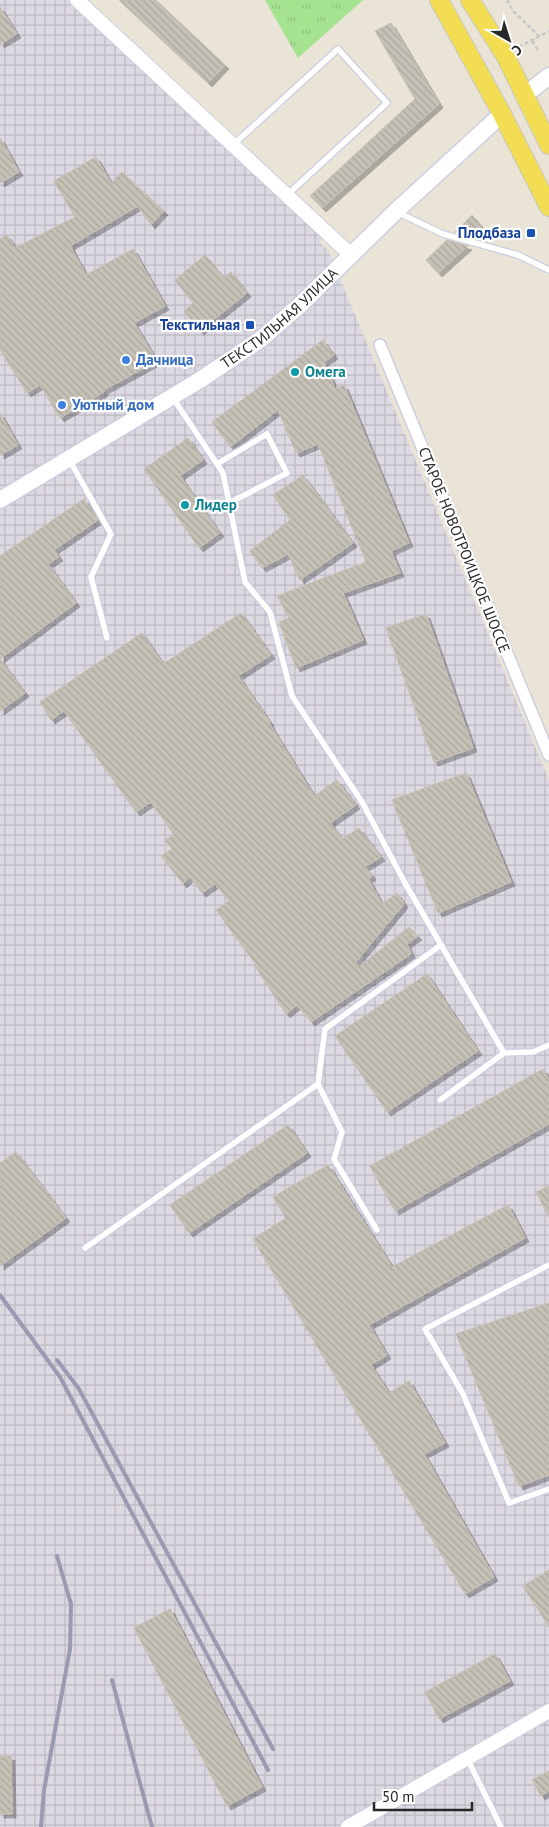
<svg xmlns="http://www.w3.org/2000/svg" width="549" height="1827" font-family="'PT Sans',sans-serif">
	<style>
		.industrial { fill: url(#industrial-grid) }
		.grass { fill: url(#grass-tufts) }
		.building { fill: url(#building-back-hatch); stroke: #c5c0b1; filter: url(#shadow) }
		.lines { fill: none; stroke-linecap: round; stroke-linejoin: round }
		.service-casing { stroke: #cdcee1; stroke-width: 8 }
		.minor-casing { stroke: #cdcee1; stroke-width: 14 }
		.tertiary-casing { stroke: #cdcee1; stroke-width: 16 }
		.secondary-casing { stroke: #cdcee1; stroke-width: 19 }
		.primary-casing { stroke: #c7c7c7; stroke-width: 20 }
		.path { stroke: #c7c7c7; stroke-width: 2.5; stroke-dasharray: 4 2.5; stroke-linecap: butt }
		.service { stroke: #fff; stroke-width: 5.5 }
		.minor { stroke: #fff; stroke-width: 11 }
		.tertiary { stroke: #fff; stroke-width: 14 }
		.secondary { stroke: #fff; stroke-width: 16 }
		.primary { stroke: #f3de53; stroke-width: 18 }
		.rail { stroke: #9a9bb2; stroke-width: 4 }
		.transit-dot { fill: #1a4fb4; stroke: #fff; stroke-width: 2 }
		.shop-dot { fill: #3f7fe0; stroke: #fff; stroke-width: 2 }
		.culture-dot { fill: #0f9aa8; stroke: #fff; stroke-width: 2 }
		.labels { text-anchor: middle; stroke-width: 4.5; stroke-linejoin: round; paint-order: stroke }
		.transit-label { font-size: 15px; font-weight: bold; fill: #164399; stroke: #fff; text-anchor: end }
		.street-label { font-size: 15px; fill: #272727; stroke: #fff }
		.shop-label { font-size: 15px; font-weight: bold; fill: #366cbe; stroke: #fff; text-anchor: start }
		.culture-label { font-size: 15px; font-weight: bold; fill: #0d838f; stroke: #fff; text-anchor: start }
	</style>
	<defs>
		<pattern id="industrial-grid" width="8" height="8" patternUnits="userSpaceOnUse" patternTransform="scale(1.25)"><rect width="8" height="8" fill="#dcd9e2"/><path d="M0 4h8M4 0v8" fill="none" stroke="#bdbac2"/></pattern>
		<pattern id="grass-tufts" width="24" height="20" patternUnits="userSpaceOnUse" patternTransform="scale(1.25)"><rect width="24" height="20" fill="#a5e391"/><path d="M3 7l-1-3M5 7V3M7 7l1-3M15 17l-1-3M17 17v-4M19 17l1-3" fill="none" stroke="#8ec37d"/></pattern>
		<pattern id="building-back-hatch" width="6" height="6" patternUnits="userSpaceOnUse" patternTransform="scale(1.25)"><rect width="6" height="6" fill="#c5c1b7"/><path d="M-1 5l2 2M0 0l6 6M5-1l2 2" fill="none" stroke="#a9a69d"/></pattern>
		<filter id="shadow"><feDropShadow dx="4" dy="4" stdDeviation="0" flood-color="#0004"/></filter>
	</defs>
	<rect width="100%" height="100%" fill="#eae4d7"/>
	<path class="industrial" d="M0,0H68L323,238L319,242L328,250L549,780V1827H0Z"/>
	<path class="grass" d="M265,0H363L298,58Z"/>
	<path class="building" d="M119,0H156L225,65L208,83Z
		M0,7L17,34L0,44Z
		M391,23L439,104L322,208L310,196L415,99L375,31Z
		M0,138L19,172L0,183Z
		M96,157L111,183L122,172L164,211L151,225L138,206L70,246L86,275L133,249L165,306L134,323L157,361L104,390V392L60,418L40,385L27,393L0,350V239L7,235L15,248L75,217L54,181Z
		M472,215L485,230L476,238L455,232Z
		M447,240L468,246L438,273L426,260Z
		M205,255L224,278L231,272L247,293L200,331L184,311L193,303L175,280Z
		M323,340L334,355L324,362L335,389L344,385L409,543L391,551L400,573L343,593L363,640L296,668L279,622L289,618L277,596L366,562L318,444L296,453L278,410L230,447L212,422Z
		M0,413L18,445L0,455Z
		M188,438L203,460L180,476L220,533L199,548L144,469Z
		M303,475L353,543L300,580L288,554L262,568L250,551L290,520L273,495Z
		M84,499L98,520L54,550L59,557L48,564L76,603L0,659L25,693L0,711V556Z
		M241,613L271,655L238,676L270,722L269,723L314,796L337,780L356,805L330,823L343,839L359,828L381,857L365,867L372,876L368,879L382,904L397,893L404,904L356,962L360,966L409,927L418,936L407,944L411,954L311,1022L297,1005L286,1014L255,966L256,965L216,910L229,901L215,884L202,893L190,877L183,884L161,856L172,849L165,840L174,835L151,802L136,812L64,711L51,720L40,702L142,633L163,664Z
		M426,614L473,748L434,762L386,628Z
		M466,773L511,882L438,913L392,800Z
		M427,974L478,1051L387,1112L335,1036Z
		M543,1069L549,1080V1124L395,1211L370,1166Z
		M288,1125L307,1153L189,1233L170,1205Z
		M16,1152L66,1218L0,1266V1163Z
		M328,1165L392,1267L508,1205L525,1238L369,1325L387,1355L371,1365L389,1393L409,1381L445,1443L424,1454L494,1577L465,1594L253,1239L286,1218L273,1197Z
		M549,1186V1217L536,1192Z
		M549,1303V1475L519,1486L456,1334Z
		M549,1570V1627L523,1586Z
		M170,1609L262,1787L227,1806L134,1628Z
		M495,1654L510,1681L439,1719L425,1692Z
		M11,1756L12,1814H0V1757Z
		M549,1771V1791L541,1796L532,1780Z"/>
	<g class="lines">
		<g class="service-casing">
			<path id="service" d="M234,144L338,49L387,103L287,195
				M397,212L443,234L518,255L549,270
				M173,398L223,473L245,582L270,612L292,696L362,802L405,883L504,1053L440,1100
				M70,461L111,534L91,577L107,638
				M217,464L267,434L287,473L229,503
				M504,1053L533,1052L549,1045
				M318,1084L342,1132L334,1159L377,1230
				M85,1248L318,1084L325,1029L441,945
				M549,1265L425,1329L463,1394L509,1503L549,1489
				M467,1758L501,1827"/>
		</g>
		<g class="minor-casing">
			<path id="minor" d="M380,345L549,755"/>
		</g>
		<g class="tertiary-casing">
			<path id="tertiary" d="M77,0L351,255
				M348,1827L549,1711"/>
		</g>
		<g class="secondary-casing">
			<g id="secondary">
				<path d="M525,95L549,76"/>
				<path id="s1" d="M0,500L200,380L261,339L300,305L395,212L502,114"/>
			</g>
		</g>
		<g class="primary-casing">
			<path id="primary" d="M439,0L502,114L549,207
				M470,0L506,57L549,145"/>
		</g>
		<path class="path" d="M507,0L514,12L540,37
			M532,41L538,50
			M519,47L549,31
			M186,362L191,369"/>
		<use href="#service" class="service"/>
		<use href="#minor" class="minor"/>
		<use href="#tertiary" class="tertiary"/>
		<use href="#secondary" class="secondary"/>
		<use href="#primary" class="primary"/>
		<path class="rail" d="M0,1295L60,1377L268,1770
			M57,1360L79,1389L273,1749
			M112,1680L152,1827
			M41,1827L44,1790L70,1649L71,1604L57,1556"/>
	</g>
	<g class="transit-dot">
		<rect x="526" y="228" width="10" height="10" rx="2.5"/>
		<rect x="245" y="320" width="10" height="10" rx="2.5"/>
	</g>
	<g class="shop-dot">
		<circle cx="126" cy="360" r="5"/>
		<circle cx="62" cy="405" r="5"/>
	</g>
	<g class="culture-dot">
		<circle cx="295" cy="372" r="5"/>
		<circle cx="185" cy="505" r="5"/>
	</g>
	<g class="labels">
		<g class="transit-label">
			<text x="521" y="238">Плодбаза</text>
			<text x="240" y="330">Текстильная</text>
		</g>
		<g class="street-label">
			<text dy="5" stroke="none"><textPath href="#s1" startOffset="334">ТЕКСТИЛЬНАЯ УЛИЦА</textPath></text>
			<text transform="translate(464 550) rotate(68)" y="5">СТАРОЕ НОВОТРОИЦКОЕ ШОССЕ</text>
		</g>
		<g class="shop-label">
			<text x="136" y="365">Дачница</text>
			<text x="72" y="410">Уютный дом</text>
		</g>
		<g class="culture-label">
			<text x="305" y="377">Омега</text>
			<text x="195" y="510">Лидер</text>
		</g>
	</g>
	<g transform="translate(509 40) rotate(141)" stroke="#ffffff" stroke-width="4" paint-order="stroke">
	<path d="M0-4L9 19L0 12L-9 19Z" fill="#272727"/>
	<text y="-8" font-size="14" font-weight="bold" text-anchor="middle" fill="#272727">С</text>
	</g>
	<path d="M374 1802v8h98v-8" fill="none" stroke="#272727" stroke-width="2.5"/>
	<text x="382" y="1802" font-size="15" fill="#272727" stroke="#ffffff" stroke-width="4" paint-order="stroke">50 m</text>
</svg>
